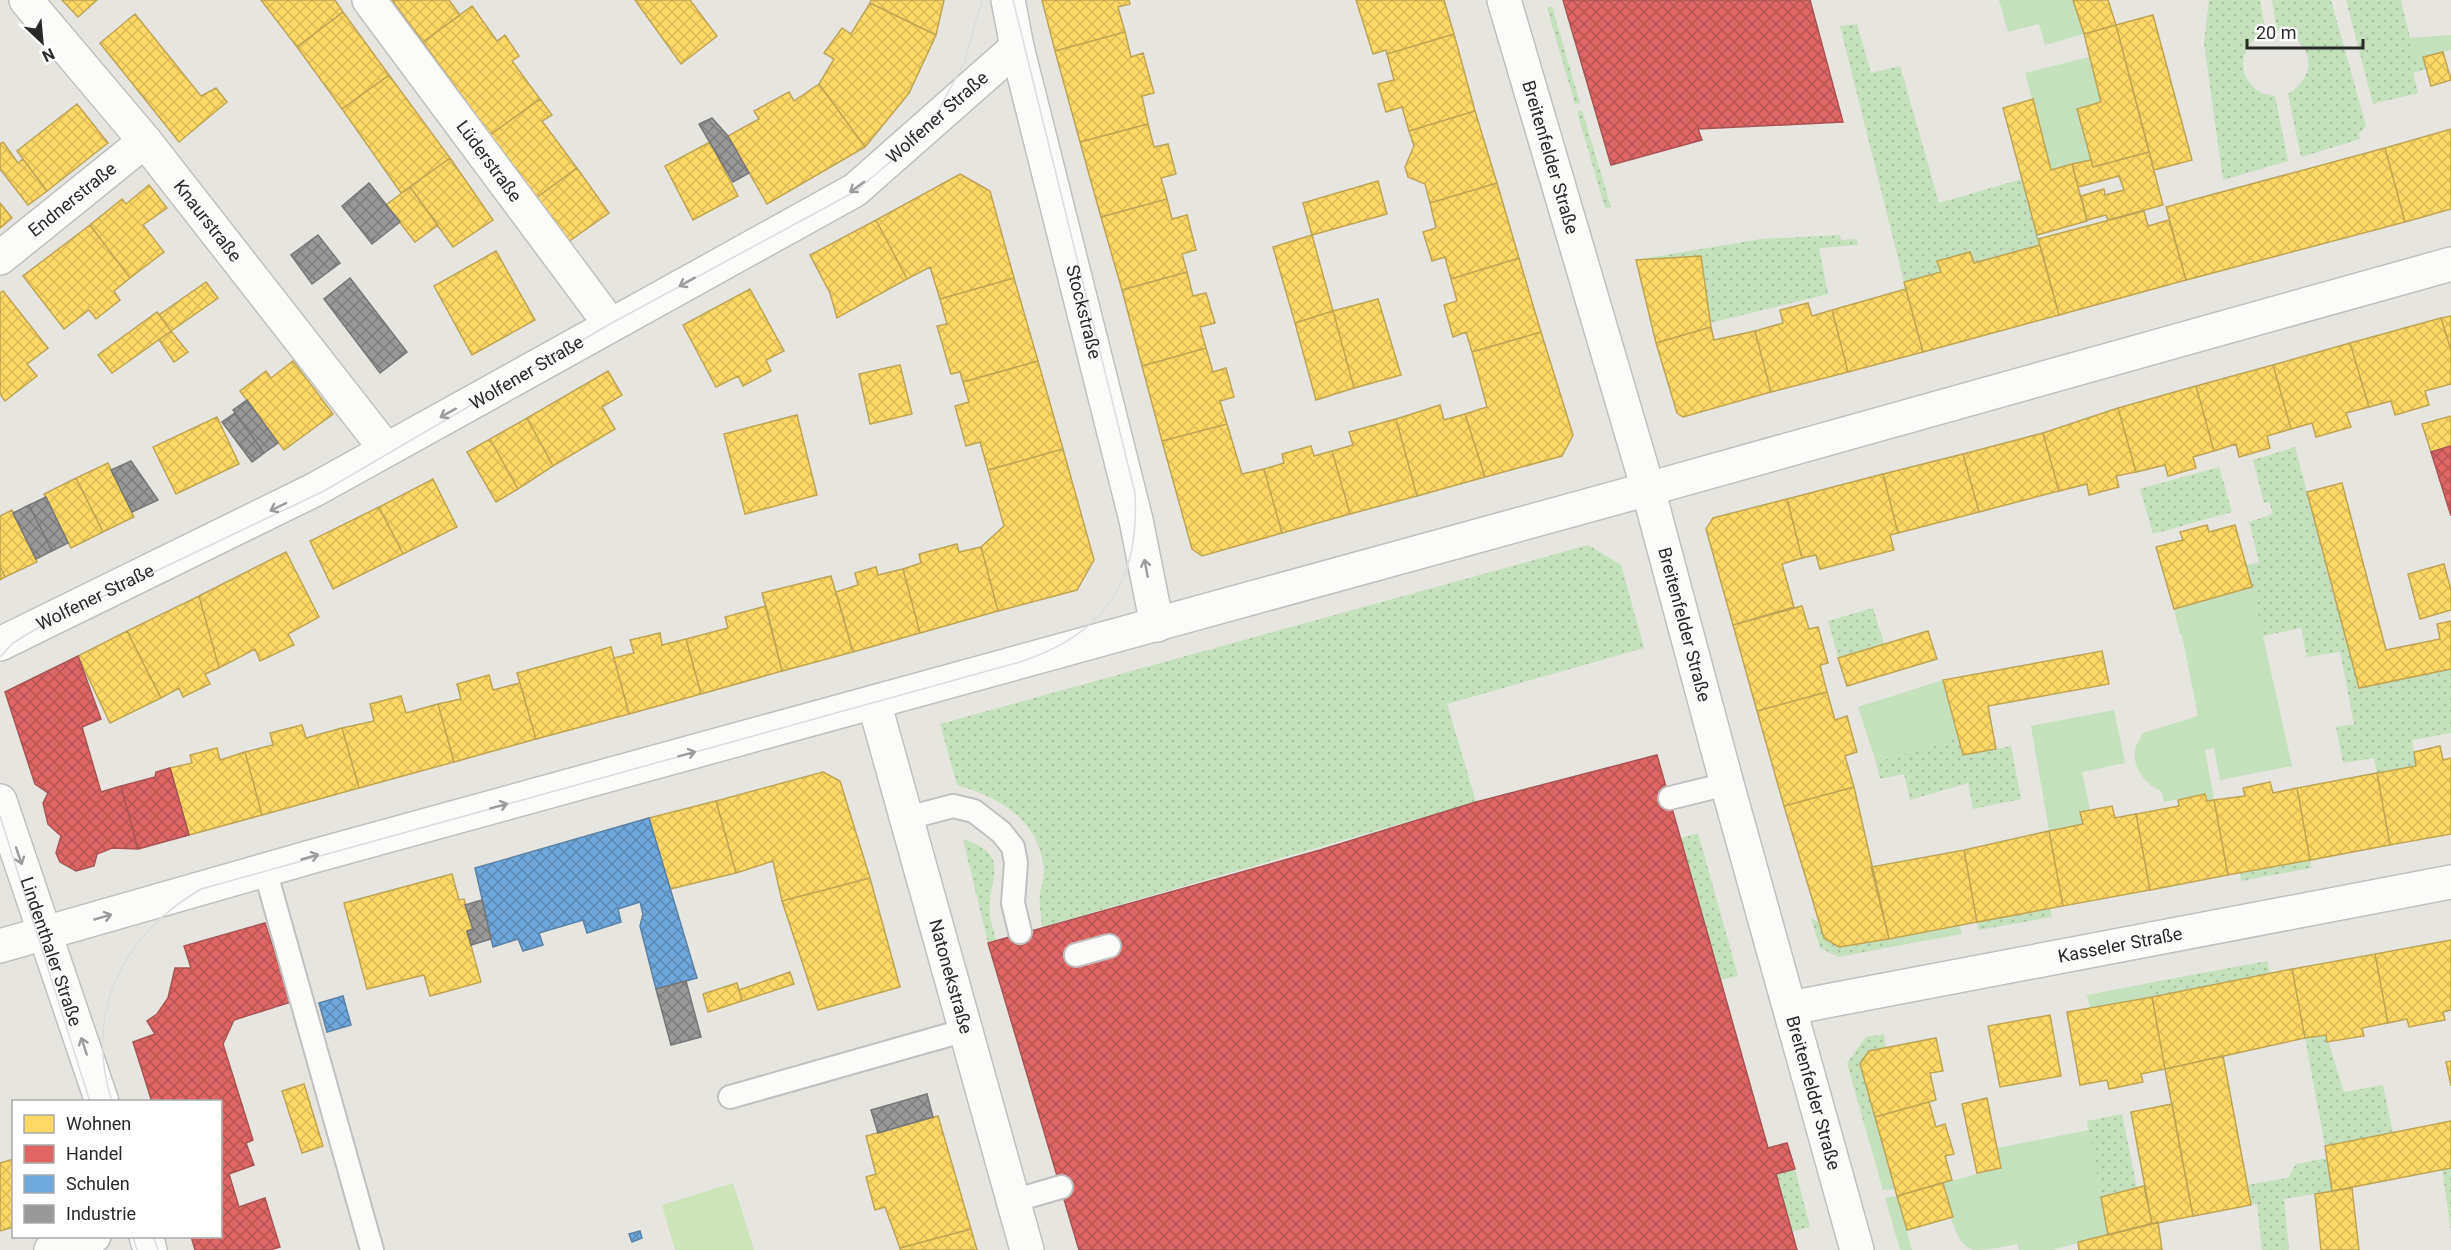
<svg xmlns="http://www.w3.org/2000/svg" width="2451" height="1250" font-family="Roboto,sans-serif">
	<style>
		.grass { fill: url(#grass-dots) }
		.park { fill: #c5e0bc }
		.pitch { fill: #cde3ba }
		.homes { fill: url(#homes-cross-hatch); stroke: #bfa454; stroke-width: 1.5 }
		.shops { fill: url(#shops-cross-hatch); stroke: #a95454; stroke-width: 1.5 }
		.schools { fill: url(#schools-cross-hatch); stroke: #5a82a6; stroke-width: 1.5 }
		.industry { fill: url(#industry-cross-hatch); stroke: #777; stroke-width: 1.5 }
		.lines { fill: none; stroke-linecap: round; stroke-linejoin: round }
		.service-casing { stroke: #c1c0c0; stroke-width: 26 }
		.minor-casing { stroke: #c1c0c0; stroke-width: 36 }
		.secondary-casing { stroke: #c1c0c0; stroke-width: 36 }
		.service { stroke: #fbfbfa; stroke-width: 22 }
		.minor { stroke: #fbfbfa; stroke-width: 33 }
		.secondary { stroke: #fbfbfa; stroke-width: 33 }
		.tram { stroke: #dddcde; stroke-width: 1.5 }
		.oneway { stroke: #9c9c9c }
		.labels { text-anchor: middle; stroke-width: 6; stroke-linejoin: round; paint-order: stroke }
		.street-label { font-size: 18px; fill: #292929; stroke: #fff }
	</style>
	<defs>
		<pattern id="grass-dots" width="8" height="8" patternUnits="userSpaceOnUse" patternTransform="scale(1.5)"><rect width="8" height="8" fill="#c5e0bc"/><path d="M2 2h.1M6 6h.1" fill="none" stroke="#a9c0a2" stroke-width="1.8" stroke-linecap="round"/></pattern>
		<pattern id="homes-cross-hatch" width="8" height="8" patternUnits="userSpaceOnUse" patternTransform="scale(1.5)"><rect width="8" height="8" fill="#ffd966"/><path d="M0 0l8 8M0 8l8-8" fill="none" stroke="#dbba58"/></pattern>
		<pattern id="shops-cross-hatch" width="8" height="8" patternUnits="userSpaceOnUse" patternTransform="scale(1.5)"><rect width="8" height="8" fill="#e06666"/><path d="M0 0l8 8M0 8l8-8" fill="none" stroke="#b65454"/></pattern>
		<pattern id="schools-cross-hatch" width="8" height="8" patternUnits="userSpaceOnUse" patternTransform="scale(1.5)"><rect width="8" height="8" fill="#6fa8dc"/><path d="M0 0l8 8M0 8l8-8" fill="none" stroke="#5b89b2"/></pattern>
		<pattern id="industry-cross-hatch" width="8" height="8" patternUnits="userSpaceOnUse" patternTransform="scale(1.5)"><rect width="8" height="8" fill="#999"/><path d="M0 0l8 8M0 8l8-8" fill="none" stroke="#7d7d7d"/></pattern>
	</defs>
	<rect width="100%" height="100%" fill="#e6e5e0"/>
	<path class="grass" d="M2209,0H2260L2266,33C2231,46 2238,93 2275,96L2288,161L2223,180L2204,43Z
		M2272,0H2331L2366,126L2359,133L2360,139L2301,157L2288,94C2320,74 2313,40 2277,31Z
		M2346,0H2401L2415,59L2423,57L2426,69L2413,73L2418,93L2373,104Z
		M1552,6L1580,103L1575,104L1547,8Z
		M1857,24L1871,73L1900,66L1939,203L2022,179L2040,245L1974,263L1970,252L1937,261L1941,272L1904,282L1840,26Z
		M1582,110L1611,207L1605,208L1577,112Z
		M1840,235L1841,240L1857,239L1858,245L1819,248L1828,294L1710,323L1701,257L1636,260L1761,239Z
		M2295,447L2359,688L2451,669V733L2412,740L2416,766L2377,773L2374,758L2343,763L2336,727L2354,724L2340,652L2307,657L2301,628L2263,636L2247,565L2259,562L2249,522L2273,514L2269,502L2264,503L2253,460Z
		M2219,467L2232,512L2153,534L2140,489Z
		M1588,545L1621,565L1644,648L1447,704L1476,802L1042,927C1041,916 1039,905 1040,894C1041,886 1044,879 1044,871C1040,820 1001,798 957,785L940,724Z
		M1873,608L1884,644L1838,658L1828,621Z
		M1959,737L1963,755L2011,746L2021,799L1973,809L1968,783L1910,800L1904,774L1880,779L1876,762Z
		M1698,833L1738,976L1721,980L1681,838Z
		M963,839C1014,856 987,879 990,912C990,921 994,931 996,940L988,943Z
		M2310,860L2311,868L2241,881L2240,873Z
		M2050,909L2052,917L1979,930L1977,922Z
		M1811,918L1819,922L1824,938L1839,947L1890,939L1891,947L1839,957L1820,948Z
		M2267,961L2270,974L2152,997L2149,983Z
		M1884,1034L1886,1048L1869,1051L1860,1064L1875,1117L1863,1120L1847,1063L1866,1037Z
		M2326,1035L2344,1092L2383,1085L2393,1133L2325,1146L2305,1038Z
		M2122,1114L2137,1188L2101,1197L2087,1121Z
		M2327,1158L2332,1191L2284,1199L2289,1250H2262L2257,1204L2251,1205L2247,1185L2288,1178L2296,1164Z
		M2451,1168V1231L2442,1169Z
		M1795,1169L1810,1227L1792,1232L1776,1174Z"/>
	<path class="park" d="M1999,0H2073L2084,34L2045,45L2039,24L2008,32Z
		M2451,35V50L2415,60L2410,38Z
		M2089,57L2101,102L2077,109L2091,160L2051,170L2025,73Z
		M2252,587L2292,766L2220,780L2214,748L2205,750L2214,800L2207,801L2205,794L2164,802L2161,791C2146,785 2133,769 2135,752C2135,746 2140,739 2143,733L2198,716L2182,635H2180L2174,609Z
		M1943,680L1959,737L1876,762L1858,707Z
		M2114,710L2125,763L2082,772L2090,810L2081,812L2083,824L2049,831L2031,726Z
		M1960,926L1962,934L1891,947L1890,939Z
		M2149,983L2152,997L2090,1008L2087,995Z
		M1875,1117L1895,1189L1883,1190L1863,1120Z
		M2089,1130L2108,1235L2052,1250H2019L2017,1244C2004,1247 1987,1250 1974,1250C1952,1245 1948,1201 1943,1183L2001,1168L1997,1148Z
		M1897,1196L1912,1250H1900L1885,1198Z"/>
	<path class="pitch" d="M733,1183L754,1250H675L662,1205Z"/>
	<path class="homes" d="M62,0H97L78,17Z
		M261,0H335L343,12L297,47Z
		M392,0H449L460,15L423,42Z
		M635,0H690L717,36L681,64Z
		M871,0H944L936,35L870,3Z
		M1042,0H1129L1130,4L1118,7L1125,32L1055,51Z
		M1356,0H1444L1454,34L1387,54L1386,50L1373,54Z
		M2073,0H2108L2116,25L2084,34Z
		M870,3L936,35L909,93L865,147L819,84L834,59L824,53L842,28L851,34Z
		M472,6L497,41L505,35L519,56L512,61L540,99L490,135L423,42Z
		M343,12L389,75L342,109L297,47Z
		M135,14L201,96L216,88L227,102L179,142L100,43Z
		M2153,15L2192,160L2154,170L2116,25Z
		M2116,25L2149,152L2093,167L2077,109L2101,102L2084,34Z
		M1125,32L1131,57L1143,53L1154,93L1142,96L1148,124L1080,142L1055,51Z
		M1454,34L1475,111L1409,131L1402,107L1386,112L1378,84L1394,80L1387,54Z
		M2443,52L2451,80L2431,86L2423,57Z
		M389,75L450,158L401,193L342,109Z
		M819,84L865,147L767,204L728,136L759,119L754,111L789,92L794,101Z
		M540,99L552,115L542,121L577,168L536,198L490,135Z
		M2033,99L2051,170L2072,164L2087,221L2037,235L2003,108Z
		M77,104L108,143L47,191L17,151Z
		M1475,111L1497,183L1430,203L1425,184L1408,177L1405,167L1414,146L1409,131Z
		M1148,124L1154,147L1168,144L1176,174L1161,178L1167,199L1101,217L1080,142Z
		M2451,129V209L2405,222L2385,148Z
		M3,142L18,163L23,159L47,191L28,205L0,169V144Z
		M710,142L738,196L693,220L665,166Z
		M2385,148L2405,222L2186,280L2166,207Z
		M2149,152L2163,205L2108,220L2106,215L2087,220L2081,196L2104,189L2105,195L2124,190L2119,176L2078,187L2072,164L2091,160L2093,167Z
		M450,158L493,220L453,247L410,187Z
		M577,168L609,213L568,242L536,198Z
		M960,174L990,191L1014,278L940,299L930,267L907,279L876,220Z
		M1378,181L1387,214L1312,235L1303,203Z
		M1497,183L1519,258L1451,279L1445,257L1432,261L1423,232L1436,228L1430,203Z
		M149,185L167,208L143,225L164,252L130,278L90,225L122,199L126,204Z
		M410,187L438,225L415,242L386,205Z
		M1167,199L1172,219L1187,215L1196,250L1182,254L1187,272L1122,290L1101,217Z
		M0,203L12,218L0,228Z
		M2144,211L2148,226L2169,220L2186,280L2059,315L2038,239Z
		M876,220L907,279L837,318L830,293L810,255Z
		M90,225L130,278L114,291L120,300L96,319L89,310L64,329L23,276Z
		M1312,235L1333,311L1295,323L1273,247Z
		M2040,245L2059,315L1923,352L1904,282L1941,272L1937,261L1970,252L1974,263Z
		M496,251L535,320L472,355L434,286Z
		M1701,256L1711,327L1656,343L1636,260Z
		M1519,258L1541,332L1472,352L1466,332L1453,337L1444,305L1457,301L1451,279Z
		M1187,272L1193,296L1206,293L1215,323L1200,327L1206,348L1142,366L1122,290Z
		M1014,278L1038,361L963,382L960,372L951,374L937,326L947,324L940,299Z
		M206,282L218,298L171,331L159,315Z
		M750,289L784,351L766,360L771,371L743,386L738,376L716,387L683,325Z
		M1906,289L1923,352L1848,372L1832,310Z
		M3,291L48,348L27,364L37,376L5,401L0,394V293Z
		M1378,299L1401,375L1354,388L1333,311Z
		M1808,303L1812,316L1832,310L1848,372L1771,392L1755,331L1783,323L1780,310Z
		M1333,311L1354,388L1316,400L1295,323Z
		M157,312L171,331L112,373L98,355Z
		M2451,316V350L2441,318Z
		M2441,318L2451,350V384L2425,391L2429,405L2395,415L2391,401L2369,407L2350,343Z
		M1711,327L1714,340L1755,331L1771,392L1683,417L1677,413L1656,343Z
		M171,331L188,352L174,362L159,340Z
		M1541,332L1573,435L1562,456L1485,477L1465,414L1487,407L1472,352Z
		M2350,343L2369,407L2346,413L2351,427L2316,437L2312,423L2291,429L2273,365Z
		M1206,348L1213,372L1226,368L1234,397L1220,401L1227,424L1162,441L1142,366Z
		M293,361L333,414L284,450L240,391L266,371L271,378Z
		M1038,361L1063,449L988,470L980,442L966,446L955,406L969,402L963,382Z
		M900,365L912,414L870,424L859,374Z
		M2273,365L2291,429L2267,436L2270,448L2239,457L2236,444L2214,451L2196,386Z
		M608,371L622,395L602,407L615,429L553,466L527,418Z
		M2196,386L2214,451L2193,457L2196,468L2168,476L2165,465L2136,472L2118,408Z
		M1440,405L1444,420L1465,414L1485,477L1417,496L1396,419Z
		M2118,408L2136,472L2116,476L2119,487L2089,495L2087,484L2059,491L2043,433Z
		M797,415L817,495L745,514L724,434Z
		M2451,416V446L2431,452L2422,424Z
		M217,417L239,464L176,494L153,447Z
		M527,418L553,466L518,489L490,439Z
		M1396,419L1417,496L1350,514L1332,451L1353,445L1349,432Z
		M1227,424L1242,474L1264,469L1282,533L1202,556L1192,549L1162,441Z
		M2043,433L2059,491L1979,512L1963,454Z
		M490,439L518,489L496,502L467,452Z
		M1311,446L1314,456L1332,451L1350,514L1282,533L1264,469L1284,463L1282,454Z
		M1063,449L1094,560L1077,590L998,611L981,547L1004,526L988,470Z
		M1963,454L1979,512L1898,533L1883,474Z
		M108,463L134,517L103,532L76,478Z
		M1883,474L1898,533L1890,535L1894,550L1820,569L1816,555L1802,558L1787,499Z
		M76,478L103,532L71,548L44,494Z
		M433,479L457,527L403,554L379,507Z
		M2342,483L2386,650L2440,639L2437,624L2451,621V669L2359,688L2307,492Z
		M1787,499L1802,558L1782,564L1794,607L1733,625L1706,529L1713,518Z
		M379,507L403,554L333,589L310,541Z
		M12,510L37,562L5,577L0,566V516Z
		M2207,525L2209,532L2235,525L2252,587L2174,609L2156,547L2183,540L2180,532Z
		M957,544L959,552L981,547L998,611L920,633L903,569L921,563L919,554Z
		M286,552L319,617L288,634L294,645L260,661L255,649L219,668L199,596Z
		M2444,564L2451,590V610L2420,619L2408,574Z
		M0,566L5,577L0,580Z
		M876,567L878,575L903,569L920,633L853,652L836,592L858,585L855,573Z
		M831,576L853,652L782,671L762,593Z
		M199,596L219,668L205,674L210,684L183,697L179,688L161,698L127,631Z
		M766,606L782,671L701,694L686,639L728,628L725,617Z
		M1802,606L1809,629L1818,627L1828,663L1820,665L1827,692L1757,711L1733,625Z
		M127,631L161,698L110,723L78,656Z
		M1928,631L1937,659L1847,686L1838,658Z
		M660,633L662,645L686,639L701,694L629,714L614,658L634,653L630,640Z
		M611,647L629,714L536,739L517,673Z
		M2102,651L2109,684L1988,706L1996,749L1963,755L1943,680Z
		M489,675L493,690L520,683L536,739L454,762L438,704L461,699L457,684Z
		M1827,692L1835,720L1847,716L1857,752L1845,756L1854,787L1784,806L1757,711Z
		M401,696L406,713L438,704L454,762L359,788L342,728L374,721L370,704Z
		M302,725L306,738L342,728L359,788L262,815L245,752L273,745L270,733Z
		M2440,746L2443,760L2451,758V834L2390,845L2377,773L2416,766L2414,752Z
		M217,748L220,760L245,752L262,815L189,835L170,768L192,763L190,755Z
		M823,772L840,781L870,878L782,901L773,861L736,873L716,801Z
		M2377,773L2390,845L2310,860L2297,788Z
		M2270,782L2273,793L2297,788L2310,860L2228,875L2214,800L2245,796L2243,788Z
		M1854,787L1889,939L1839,947L1824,938L1784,806Z
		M2205,794L2207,801L2214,800L2228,875L2150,890L2136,814L2179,806L2178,800Z
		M716,801L736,873L670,889L649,818Z
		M2112,806L2115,818L2136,814L2150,890L2063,906L2049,831L2083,824L2080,812Z
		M2049,831L2063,906L1977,922L1964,850Z
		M1964,850L1977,922L1889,939L1871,867Z
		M452,874L459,900L464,899L473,929L467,931L481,982L430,996L424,975L367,989L344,903Z
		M870,878L900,987L818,1010L782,901Z
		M2451,940V1010L2443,1012L2445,1020L2409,1027L2407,1019L2388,1023L2375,954Z
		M2375,954L2388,1023L2362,1028L2364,1036L2327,1042L2326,1035L2305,1038L2292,969Z
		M2292,969L2305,1038L2165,1069L2152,997Z
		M790,972L794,984L742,1001L739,990Z
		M737,983L742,1001L708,1012L703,994Z
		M2152,997L2165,1069L2141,1074L2143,1082L2109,1089L2107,1080L2080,1085L2067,1012Z
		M2050,1015L2061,1076L2000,1087L1988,1026Z
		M1936,1038L1943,1071L1930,1073L1936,1100L1875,1117L1860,1064L1869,1051Z
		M2223,1056L2251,1205L2193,1216L2165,1069Z
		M2451,1061V1086L2446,1062Z
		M304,1084L323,1146L302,1153L282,1091Z
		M1987,1098L2001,1168L1977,1173L1962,1104Z
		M1929,1102L1936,1127L1945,1124L1954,1154L1945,1156L1952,1180L1897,1196L1875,1117Z
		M2172,1104L2193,1216L2152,1224L2131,1112Z
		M938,1116L971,1229L900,1248L885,1207L875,1210L866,1177L876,1174L866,1136Z
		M2451,1121V1168L2332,1191L2325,1146Z
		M14,1159V1227L0,1231V1163Z
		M1943,1183L1953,1217L1907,1230L1897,1196Z
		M2144,1186L2152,1224L2108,1235L2101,1197Z
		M2352,1188L2359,1250H2321L2315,1194Z
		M2158,1222L2162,1250H2079L2078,1242Z
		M971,1229L977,1250H900V1248Z"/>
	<path class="shops" d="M1563,0H1810L1843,122L1698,129L1702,140L1611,165Z
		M2451,446V516L2431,452Z
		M78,656L101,719L82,727L101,792L121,786L138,849L112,848L97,854L94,866L76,871L60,862L56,853L61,836L48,824L43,803L48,793L35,784L5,692Z
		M1657,755L1768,1148L1787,1143L1795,1169L1776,1174L1797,1250H1079L988,943L1320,850L1476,802Z
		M170,768L189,835L138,849L121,786L155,777L156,772Z
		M265,923L291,1002L234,1020L223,1044L253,1140L246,1143L254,1165L229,1174L239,1207L265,1198L280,1247L270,1250H195L191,1236H220V1102H152L133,1042L155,1034L147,1021L157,1014L168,998L175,968H191L184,946Z"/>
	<path class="schools" d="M649,818L697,978L656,989L640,926L643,914L640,902L618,909L621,922L587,933L583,920L539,933L543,945L523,951L518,939L493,947L475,868Z
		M343,996L351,1025L327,1032L319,1003Z
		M640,1231L642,1238L632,1242L629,1234Z"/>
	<path class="industry" d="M712,118L728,136L749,173L733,182L699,124Z
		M369,183L400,222L372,244L342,206Z
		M318,235L340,263L312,284L291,255Z
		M350,278L407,352L380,373L324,299Z
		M247,400L278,443L264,453L233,410Z
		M235,413L264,453L252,462L222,422Z
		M131,461L158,500L132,512L111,470Z
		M46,497L68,543L52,551L29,505Z
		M29,505L52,551L36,559L13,513Z
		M482,900L491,939L471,945L467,931L473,929L465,905Z
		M686,981L701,1037L671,1045L656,989Z
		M927,1094L933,1117L878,1133L871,1110Z"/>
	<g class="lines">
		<g class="service-casing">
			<path id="service" d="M1670,798L1727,784
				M907,818L953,806L974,811L1001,832L1013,847L1016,863L1013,903L1020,932
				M265,870L372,1250
				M1076,955L1109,946
				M730,1097L966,1030
				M1013,1201L1061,1187"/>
		</g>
		<g class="minor-casing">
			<g id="minor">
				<path id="s1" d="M26,0L145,141L385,448"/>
				<path id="s2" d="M369,0L610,324"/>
				<path id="s3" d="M1008,0L1017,47L1136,520L1157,625"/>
				<path id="s4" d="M0,258L145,141"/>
				<path id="s5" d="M0,644L314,490L855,190L1017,47"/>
				<path id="s6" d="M874,702L1027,1250"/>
				<path id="s7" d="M0,801L102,1102"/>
				<path d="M0,946L314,856L1648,489L2451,264"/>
				<path id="s8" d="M1790,1008L2451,882"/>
				<path d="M146,1236L150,1250"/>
				<path d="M51,1250L94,1236"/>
			</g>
		</g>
		<g class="secondary-casing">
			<g id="secondary">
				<path id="s9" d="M1504,0L1648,489L1727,784L1857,1250"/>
			</g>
		</g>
		<use href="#service" class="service"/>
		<use href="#minor" class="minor"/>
		<use href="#secondary" class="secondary"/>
		<g class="tram">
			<path id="s10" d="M0,657L13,643L41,626L324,491L610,324L856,191L903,151L937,113L964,63L982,0"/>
			<path d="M0,816L90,1102"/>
			<path d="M112,1102C84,1012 121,936 201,889L1020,662C1105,634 1140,582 1135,493L1013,0"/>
			<path d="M133,1236L137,1250"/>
			<path d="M153,1236L158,1250"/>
		</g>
	</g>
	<defs><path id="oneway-shaft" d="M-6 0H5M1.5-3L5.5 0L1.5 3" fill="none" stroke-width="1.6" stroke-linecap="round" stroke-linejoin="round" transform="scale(1.5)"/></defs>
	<g class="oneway">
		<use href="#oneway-shaft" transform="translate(857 187) rotate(144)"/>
		<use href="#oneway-shaft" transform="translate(687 282) rotate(151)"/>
		<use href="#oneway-shaft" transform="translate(448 413) rotate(151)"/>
		<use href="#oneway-shaft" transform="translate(278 507) rotate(154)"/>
		<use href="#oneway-shaft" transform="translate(1146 568) rotate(-101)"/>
		<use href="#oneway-shaft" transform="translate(687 754) rotate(-15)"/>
		<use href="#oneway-shaft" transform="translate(499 806) rotate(-15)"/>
		<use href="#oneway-shaft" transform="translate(19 856) rotate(71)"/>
		<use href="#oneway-shaft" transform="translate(310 857) rotate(-16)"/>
		<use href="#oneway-shaft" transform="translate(103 917) rotate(-16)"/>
		<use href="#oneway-shaft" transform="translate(84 1046) rotate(-108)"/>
	</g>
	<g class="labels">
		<g class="street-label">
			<text dy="6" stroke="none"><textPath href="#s5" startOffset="1078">Wolfener Straße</textPath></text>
			<text dy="6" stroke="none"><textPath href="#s9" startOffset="164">Breitenfelder Straße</textPath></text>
			<text dy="6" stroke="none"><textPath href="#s2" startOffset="201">Lüderstraße</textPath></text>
			<text dy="6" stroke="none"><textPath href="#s4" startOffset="93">Endnerstraße</textPath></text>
			<text dy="6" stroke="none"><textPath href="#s1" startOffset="286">Knaurstraße</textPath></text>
			<text dy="6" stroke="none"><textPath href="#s3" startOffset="321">Stockstraße</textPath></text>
			<text dy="6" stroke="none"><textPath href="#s10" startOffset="600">Wolfener Straße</textPath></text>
			<text dy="6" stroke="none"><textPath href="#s5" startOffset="106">Wolfener Straße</textPath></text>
			<text dy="6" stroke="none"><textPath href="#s9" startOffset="650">Breitenfelder Straße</textPath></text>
			<text dy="6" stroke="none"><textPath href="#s8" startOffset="336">Kasseler Straße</textPath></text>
			<text dy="6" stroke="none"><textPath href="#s7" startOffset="159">Lindenthaler Straße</textPath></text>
			<text dy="6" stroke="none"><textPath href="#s6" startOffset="285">Natonekstraße</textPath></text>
			<text dy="6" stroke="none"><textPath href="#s9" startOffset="1136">Breitenfelder Straße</textPath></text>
		</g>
	</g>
	<rect x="12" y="1100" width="210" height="138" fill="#ffffff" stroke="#a9a9a9" stroke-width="1.5"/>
	<rect x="24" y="1115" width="30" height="18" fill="#ffd966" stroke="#a9a9a9" stroke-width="1.5"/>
	<text x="66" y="1130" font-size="18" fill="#292929">Wohnen</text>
	<rect x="24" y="1145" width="30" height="18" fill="#e06666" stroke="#a9a9a9" stroke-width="1.5"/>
	<text x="66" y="1160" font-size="18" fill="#292929">Handel</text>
	<rect x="24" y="1175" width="30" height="18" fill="#6fa8dc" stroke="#a9a9a9" stroke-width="1.5"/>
	<text x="66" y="1190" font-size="18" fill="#292929">Schulen</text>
	<rect x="24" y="1205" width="30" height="18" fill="#999999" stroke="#a9a9a9" stroke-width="1.5"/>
	<text x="66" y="1220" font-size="18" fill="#292929">Industrie</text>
	<g transform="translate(42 42) rotate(154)" stroke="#ffffff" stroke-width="4.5" paint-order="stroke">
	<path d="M0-4.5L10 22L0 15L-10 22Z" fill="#292929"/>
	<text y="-9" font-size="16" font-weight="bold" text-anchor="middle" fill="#292929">N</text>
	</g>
	<path d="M2247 39v9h116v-9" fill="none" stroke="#292929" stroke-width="3"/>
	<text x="2256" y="39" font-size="18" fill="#292929" stroke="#ffffff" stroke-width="4.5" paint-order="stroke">20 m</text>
</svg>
